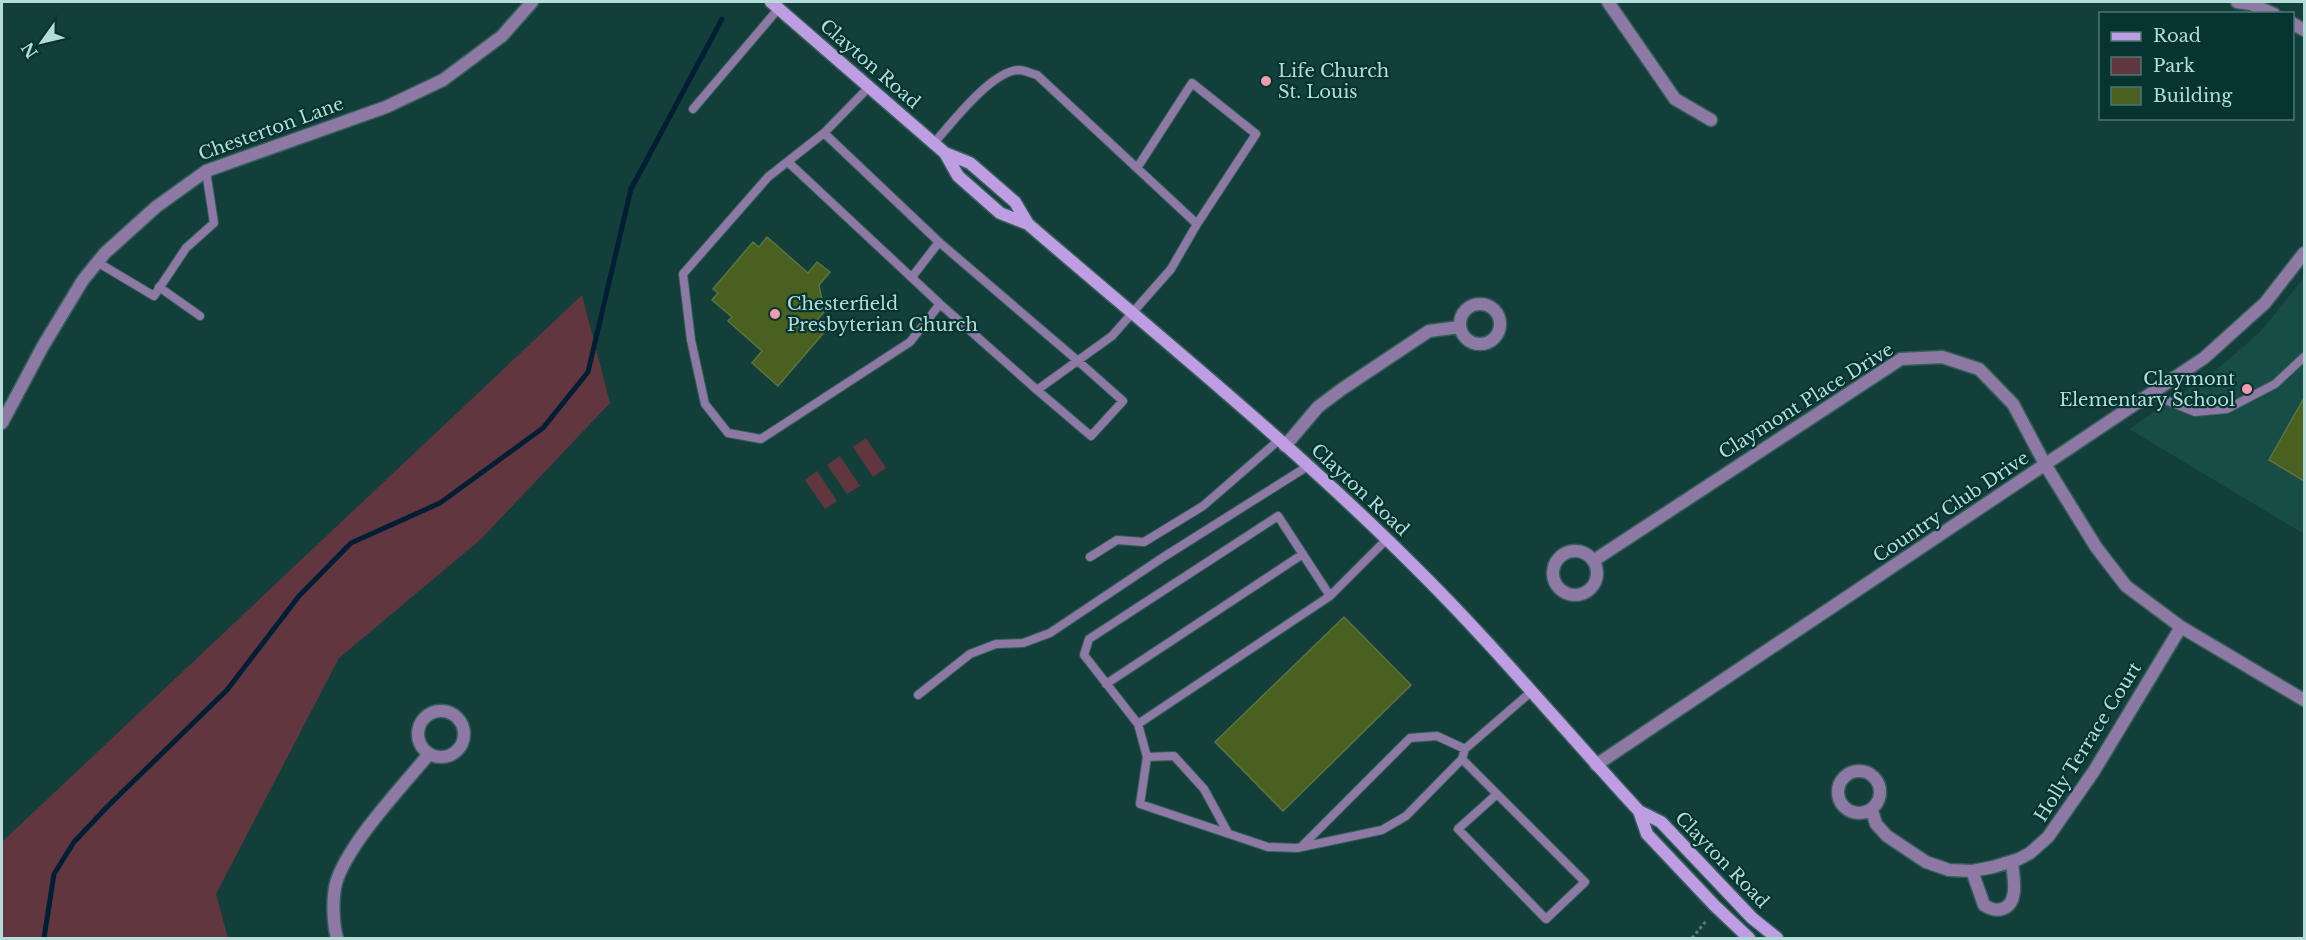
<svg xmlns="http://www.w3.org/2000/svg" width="2306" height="940" font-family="'Libre Baskerville',serif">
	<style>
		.built { fill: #184c47 }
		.green { fill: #61363f }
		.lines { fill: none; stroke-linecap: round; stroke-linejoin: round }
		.stream { stroke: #021e35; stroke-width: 5 }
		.building { fill: #496021; stroke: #5e733f; stroke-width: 1.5 }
		.service-casing { stroke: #345e5a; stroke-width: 10 }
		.minor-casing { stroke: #345e5a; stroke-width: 15 }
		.secondary-casing { stroke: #345e5a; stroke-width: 15 }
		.path { stroke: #557f7a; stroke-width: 3; stroke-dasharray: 3 3; stroke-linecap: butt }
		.service { stroke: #8e79a4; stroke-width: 8 }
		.minor { stroke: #8e79a4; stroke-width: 12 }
		.secondary { stroke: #bf9de2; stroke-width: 12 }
		.poi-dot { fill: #f39aac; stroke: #053431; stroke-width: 2 }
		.labels { text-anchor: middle; stroke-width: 4.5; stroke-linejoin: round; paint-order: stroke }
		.street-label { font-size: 18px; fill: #b6dcd7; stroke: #053431 }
		.poi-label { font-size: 18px; fill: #b6dcd7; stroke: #053431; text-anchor: start }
	</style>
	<rect width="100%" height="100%" fill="#133f3b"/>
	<path class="built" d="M2304,278V534L2129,429L2215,371L2260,332Z"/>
	<path class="green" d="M582,295L610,403L480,540L339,658L216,894L228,938H2V842Z
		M866,438L886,468L873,477L853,447Z
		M840,456L860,486L847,494L827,465Z
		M817,471L837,501L825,509L805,480Z"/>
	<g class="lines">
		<path class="stream" d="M44,938L54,874L74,842L107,807L227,690L299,596L351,543L440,503L543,428L588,372L631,189L722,19"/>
	</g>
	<path class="building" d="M767,237L808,273L817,262L830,272L819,285L824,312L816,321L826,330L778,386L752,363L762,351L728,321L732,317L712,300L718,293L713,289L753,242L759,247Z
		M2304,398V481L2269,460Z
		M1344,617L1411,685L1283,811L1215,742Z"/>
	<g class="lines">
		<g class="service-casing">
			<path id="service" d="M693,109L779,8
				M824,133L939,242
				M934,143C952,123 991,71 1019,70C1025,70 1032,74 1037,75L1197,224L1171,269L1112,336L1037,390L940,304
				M788,162L940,304L910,342L761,439L728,433L705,404L691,340L683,274L768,177L824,133L869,87
				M1137,168L1192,83L1256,134L1197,224
				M97,262L154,296L186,248L214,223L206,171
				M912,277L939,242L1078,361L1123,401L1091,436L1037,390
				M159,287L200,316
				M2151,394L2195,412L2227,409L2275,384L2304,357
				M1090,557L1117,540L1144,542L1203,506L1279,440
				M1330,596L1278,516L1089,639L1084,655L1138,724L1330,596L1387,539
				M1106,684L1303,554
				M918,695L970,654L996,644L1023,643L1050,633L1162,558L1308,466
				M1138,724L1147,757L1140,804L1268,847L1297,848L1382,830L1406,816L1462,759L1465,749L1532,691
				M1147,757L1174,756L1204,789L1228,833
				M1462,759L1585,882L1546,919L1458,829L1497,794
				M1302,846L1410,738L1437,736L1465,749"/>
		</g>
		<g class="minor-casing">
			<path id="minor" d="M1608,2L1675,99L1711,120
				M2237,2L2251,4L2274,14
				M2292,23L2304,30
				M1460 324a20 20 0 1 1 40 0a20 20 0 1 1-40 0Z
				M2,423L43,346L83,280L105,253L156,207L206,171L386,107L443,80L502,36L532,2
				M1285,446L1318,407L1342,389L1429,331L1460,327
				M1553 573a22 22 0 1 1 44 0a22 22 0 1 1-44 0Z
				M1593,561L1901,359L1942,357L1979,369L2013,404L2046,466L2096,547L2126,586L2181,627L2304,700
				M418 734a23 23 0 1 1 46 0a23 23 0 1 1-46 0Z
				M1596,765L2204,358L2265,303L2304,253
				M1838 792a21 21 0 1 1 42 0a21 21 0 1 1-42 0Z
				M1872,810L1876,824L1887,836L1926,862L1949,870L1972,871L1993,867L2019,859L2030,853L2048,837L2094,771L2181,627
				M1972,871L1984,905C1990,909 1995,911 2002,909C2020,904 2013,875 2012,862
				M337,938C333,923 332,899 336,883C348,843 402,787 429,754"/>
		</g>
		<g class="secondary-casing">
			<path id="secondary" d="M771,2L945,153L970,163L1015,202L1028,224
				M945,153L958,176L1000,213L1028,224C1158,336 1293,445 1415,567C1494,645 1564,730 1639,811L1661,822L1752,918L1777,938
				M1639,811L1647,834L1715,906L1749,938"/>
		</g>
		<path class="path" d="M1692,938L1707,920"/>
		<use href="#service" class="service"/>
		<use href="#minor" class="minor"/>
		<use href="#secondary" class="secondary"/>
	</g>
	<g class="poi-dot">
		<circle cx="1266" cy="81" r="6"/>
		<circle cx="775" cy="314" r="6"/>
		<circle cx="2247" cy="389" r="6"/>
	</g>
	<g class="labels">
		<g class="street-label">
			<text transform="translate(870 64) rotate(41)" y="6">Clayton Road</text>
			<text transform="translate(271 129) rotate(-20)" y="6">Chesterton Lane</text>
			<text transform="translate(1806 401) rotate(-32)" y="6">Claymont Place Drive</text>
			<text transform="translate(1360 490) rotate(43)" y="6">Clayton Road</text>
			<text transform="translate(1951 507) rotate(-34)" y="6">Country Club Drive</text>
			<text transform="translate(2088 742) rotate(-58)" y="6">Holly Terrace Court</text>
			<text transform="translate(1722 860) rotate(46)" y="6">Clayton Road</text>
		</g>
		<g class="poi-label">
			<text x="1278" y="77">Life Church<tspan x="1278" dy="21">St. Louis</tspan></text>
			<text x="787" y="310">Chesterfield<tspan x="787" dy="21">Presbyterian Church</tspan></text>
			<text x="2235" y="385" text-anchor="end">Claymont<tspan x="2235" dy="21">Elementary School</tspan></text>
		</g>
	</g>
	<rect width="2306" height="940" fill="none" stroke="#b6dcd7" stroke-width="6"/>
	<rect x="2099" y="12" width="195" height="108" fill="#053431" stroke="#4c7773" stroke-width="1.5"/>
	<rect x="2111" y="32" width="30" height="9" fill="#bf9de2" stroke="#4c7773" stroke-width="1.5"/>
	<text x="2153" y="42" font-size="18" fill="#b6dcd7">Road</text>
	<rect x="2111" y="57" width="30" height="18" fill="#61363f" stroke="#4c7773" stroke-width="1.5"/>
	<text x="2153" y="72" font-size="18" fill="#b6dcd7">Park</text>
	<rect x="2111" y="87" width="30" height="18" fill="#496021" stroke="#4c7773" stroke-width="1.5"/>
	<text x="2153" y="102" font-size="18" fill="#b6dcd7">Building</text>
	<g transform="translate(42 42) rotate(236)" stroke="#053431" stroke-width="4.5" paint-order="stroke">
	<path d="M0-4.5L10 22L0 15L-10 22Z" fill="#b6dcd7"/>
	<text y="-9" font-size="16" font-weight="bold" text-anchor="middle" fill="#b6dcd7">N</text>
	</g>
</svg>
